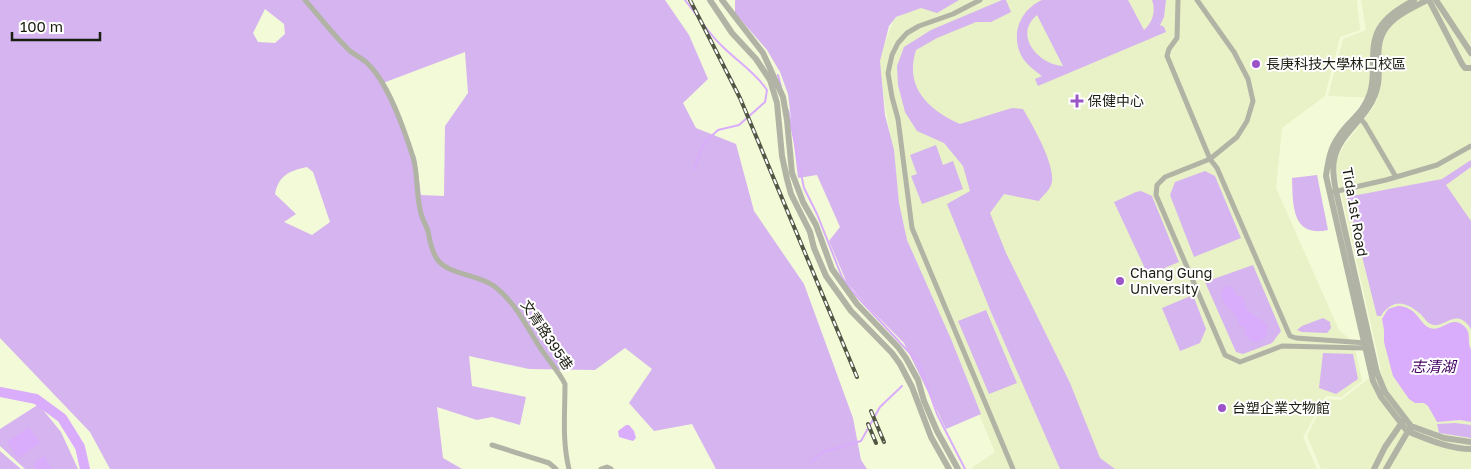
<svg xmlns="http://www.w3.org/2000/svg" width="1471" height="469" font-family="'Golos Text','Noto Sans TC',sans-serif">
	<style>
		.built { fill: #e9f1c7 }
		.green { fill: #d5b4f0; fill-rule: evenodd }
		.water { fill: #d9acfc }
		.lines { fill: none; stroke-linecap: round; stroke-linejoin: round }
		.stream { stroke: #d9acfc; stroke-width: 2 }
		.river { stroke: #d9acfc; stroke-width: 10 }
		.minor { stroke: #b1b3a5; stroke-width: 5 }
		.tertiary { stroke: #b1b3a5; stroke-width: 6 }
		.rail-casing { stroke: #525644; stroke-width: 4 }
		.rail { stroke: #fff; stroke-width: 2; stroke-dasharray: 5.5; stroke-linecap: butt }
		.poi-dot { fill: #9b55c9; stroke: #fff; stroke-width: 2 }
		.labels { text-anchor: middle; stroke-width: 4; stroke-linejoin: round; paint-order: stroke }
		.poi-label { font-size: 14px; fill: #1b1d11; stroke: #fff; text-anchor: start }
		.street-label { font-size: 14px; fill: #1b1d11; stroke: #fff }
		.water-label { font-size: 15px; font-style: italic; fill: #410061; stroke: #fff }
	</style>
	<rect width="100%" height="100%" fill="#f3fad8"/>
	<path class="built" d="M930,0H1357L1360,30L1340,37L1325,96L1282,128L1276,188L1339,330L1354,343L1362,381L1341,397L1326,396L1303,437L1317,469H970L995,452L902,231L892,148L878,61L894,19Z
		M1361,0H1471V469H1321L1307,436L1325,399L1341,400L1381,369L1337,175L1336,161L1345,144L1373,108L1378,98L1328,96L1343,39L1366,30Z"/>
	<path class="green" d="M0,0H665L689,35L708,79L683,103L696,128L736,144L754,211L804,284L853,418L861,460L867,469H716L692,424L654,431L629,403L652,369L625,348L595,370L529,369L469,356L472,386L526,397L520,425L492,417L477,420L437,407L443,458L462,469H110L90,432L0,338ZM265,9L284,24L285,34L275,43L258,42L253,33ZM465,52L468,93L445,126L444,196L421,195L416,158L383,83ZM307,167L313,172L330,222L312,235L284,222L296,214L275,194C279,175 289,171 307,167Z
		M735,0H959L937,13L921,8L896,17L889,26L880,61L885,115L894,150L899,203L907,240L951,339L981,414L946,429L904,343L868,307L847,283L829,241L840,227L817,175L798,178L788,94L780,72L767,50L735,13Z
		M1002,0H1006L1011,12L991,22H976L937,38L916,50C904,88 929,110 960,124L1012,108L1023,109C1032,124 1058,169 1051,185C1049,191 1042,196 1039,201L1004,194L990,213L1006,253L1070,383L1100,458L1115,469H1060L991,312L947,204L970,191L963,166L944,143L917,131L905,112L898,85L897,66L904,47L931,30Z
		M1042,0H1128L1144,30C1153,22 1156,11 1152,0H1166L1164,17L1160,25L1164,27L1166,32L1038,86L1035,79L1042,76C1034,70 1024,63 1020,53C1011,31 1022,9 1042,0ZM1037,15L1063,66H1062C1038,64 1013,35 1037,15Z
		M936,145L943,165L953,161L963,189L922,204L911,176L917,174L910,155Z
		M1471,160V167L1446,185L1471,221V329C1457,307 1446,327 1434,325C1426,324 1425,317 1419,313C1405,301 1392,299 1381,316H1377L1347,197L1442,179Z
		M1205,171L1215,176L1241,238L1194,257L1170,195L1175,182Z
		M1317,175L1328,230C1291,238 1293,204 1292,178Z
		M1141,191L1152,196L1179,262L1148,275L1114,202L1136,192Z
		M1253,265L1281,331L1272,343L1243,354L1236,352L1205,282Z
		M1193,295L1206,329L1200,343L1180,351L1162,308Z
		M986,310L1017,383L989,394L958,321Z
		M1323,318L1330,322L1331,328L1327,333L1302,332L1297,330L1302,326Z
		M1323,353L1353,354L1358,379L1336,394L1319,388Z
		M39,405L61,432L78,469H25L0,446V429L36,406Z
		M1455,423L1471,425V438L1439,433L1437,424Z
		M0,451L21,469H0Z"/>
	<path class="water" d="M1226,286L1233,288L1237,297L1242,296L1247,310L1267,325V334C1258,347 1251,343 1244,333L1246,328L1239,325C1237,309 1222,309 1221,292Z
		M1398,306C1418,307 1418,323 1430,328C1442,333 1452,312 1466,328C1471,334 1467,343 1471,350V422L1460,420L1437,422L1428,406L1424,403H1415L1409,399L1393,376L1384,342V330L1382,319L1388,309Z
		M626,425H629L634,431L636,438L633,441L619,437L618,431Z
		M29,427L40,443L18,458L7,442Z
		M44,456L52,469H53H36L33,464Z"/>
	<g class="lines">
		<path class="stream" d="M685,0C697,15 708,33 722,46C738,62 755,72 767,90L765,102L739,125L718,130L704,143L694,169
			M778,75L781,87
			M788,110L804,188L817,214L842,277L852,291L919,363L937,414L965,469
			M811,462L823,452L861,441L880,407L902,386"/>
		<path class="river" d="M0,392L36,399L62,418L80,447L85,469"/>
		<path class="minor" d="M305,0C320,17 334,36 350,51C356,56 364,59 369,65C389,85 404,129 413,157C418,174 416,192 420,209C421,217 425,223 428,231C430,241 431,250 437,259C448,275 478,274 494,286C516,303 525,324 539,346C547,359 558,370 565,384C565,412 562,441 569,469
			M980,0L953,14L919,26L907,33L898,43L892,55L888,73L892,97L898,119L912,228L1013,469
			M1178,0L1177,38L1169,49L1167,56L1210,159L1217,168L1290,336L1296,338L1366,343
			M1197,0L1234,52L1248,79L1253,101L1247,121L1237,137L1210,159L1165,177L1157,185L1156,195L1225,355L1240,362L1282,346L1365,348L1368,346
			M1358,116L1365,124L1396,177
			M1333,192L1386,180L1437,165L1471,146
			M492,445L549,463L556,469
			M601,469L607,467L611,469"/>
		<path class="tertiary" d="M710,0L732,33L756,59L770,80L777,103L782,156L787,179L791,194L810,232L814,248L826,276L851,311L892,353L900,364L912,387L931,437L949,469
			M722,0L763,53L783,97L787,120L792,173L803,202L816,225L832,269L857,304L898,347L906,358L918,380L924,401L937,431L958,469
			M1429,0L1462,64L1465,68H1471
			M1436,0L1471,53
			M1411,426L1444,438L1471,442
			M1407,431L1381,397L1373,381L1326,176C1328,162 1330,148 1339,136C1350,119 1363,115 1370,93C1377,72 1368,50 1379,29C1387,15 1401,8 1414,0
			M1407,431C1427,439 1449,449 1471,449
			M1374,469L1385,447L1403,421
			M1386,469L1411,426L1385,392L1377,373L1336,191C1334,181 1332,170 1334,160C1340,130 1372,118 1378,84C1381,66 1374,48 1384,31C1393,16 1412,8 1427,0"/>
		<g class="rail-casing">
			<path id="rail" d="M690,0L740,98L857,377
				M871,411L884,442
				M868,424L876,443"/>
		</g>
		<use href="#rail" class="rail"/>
	</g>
	<g class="poi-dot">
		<circle cx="1256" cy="64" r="5"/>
		<path d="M1074.5 93.5h5v5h5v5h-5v5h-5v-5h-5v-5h5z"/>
		<circle cx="1120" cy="281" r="5"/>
		<circle cx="1222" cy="408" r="5"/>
	</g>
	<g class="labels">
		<g class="poi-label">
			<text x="1266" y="69">長庚科技大學林口校區</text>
			<text x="1088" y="106">保健中心</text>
			<text x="1130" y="278">Chang Gung<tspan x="1130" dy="16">University</tspan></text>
			<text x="1232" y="413">台塑企業文物館</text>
		</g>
		<g class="street-label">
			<text transform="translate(1355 212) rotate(80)" y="5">Tida 1st Road</text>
			<text transform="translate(547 335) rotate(56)" y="5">文青路395巷</text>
		</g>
		<g class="water-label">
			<text x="1433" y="372">志清湖</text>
		</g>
	</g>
	<path d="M12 32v8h88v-8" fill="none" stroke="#1b1d11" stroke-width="2.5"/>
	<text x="20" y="32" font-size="15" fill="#1b1d11" stroke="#ffffff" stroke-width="4" paint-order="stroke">100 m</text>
</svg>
